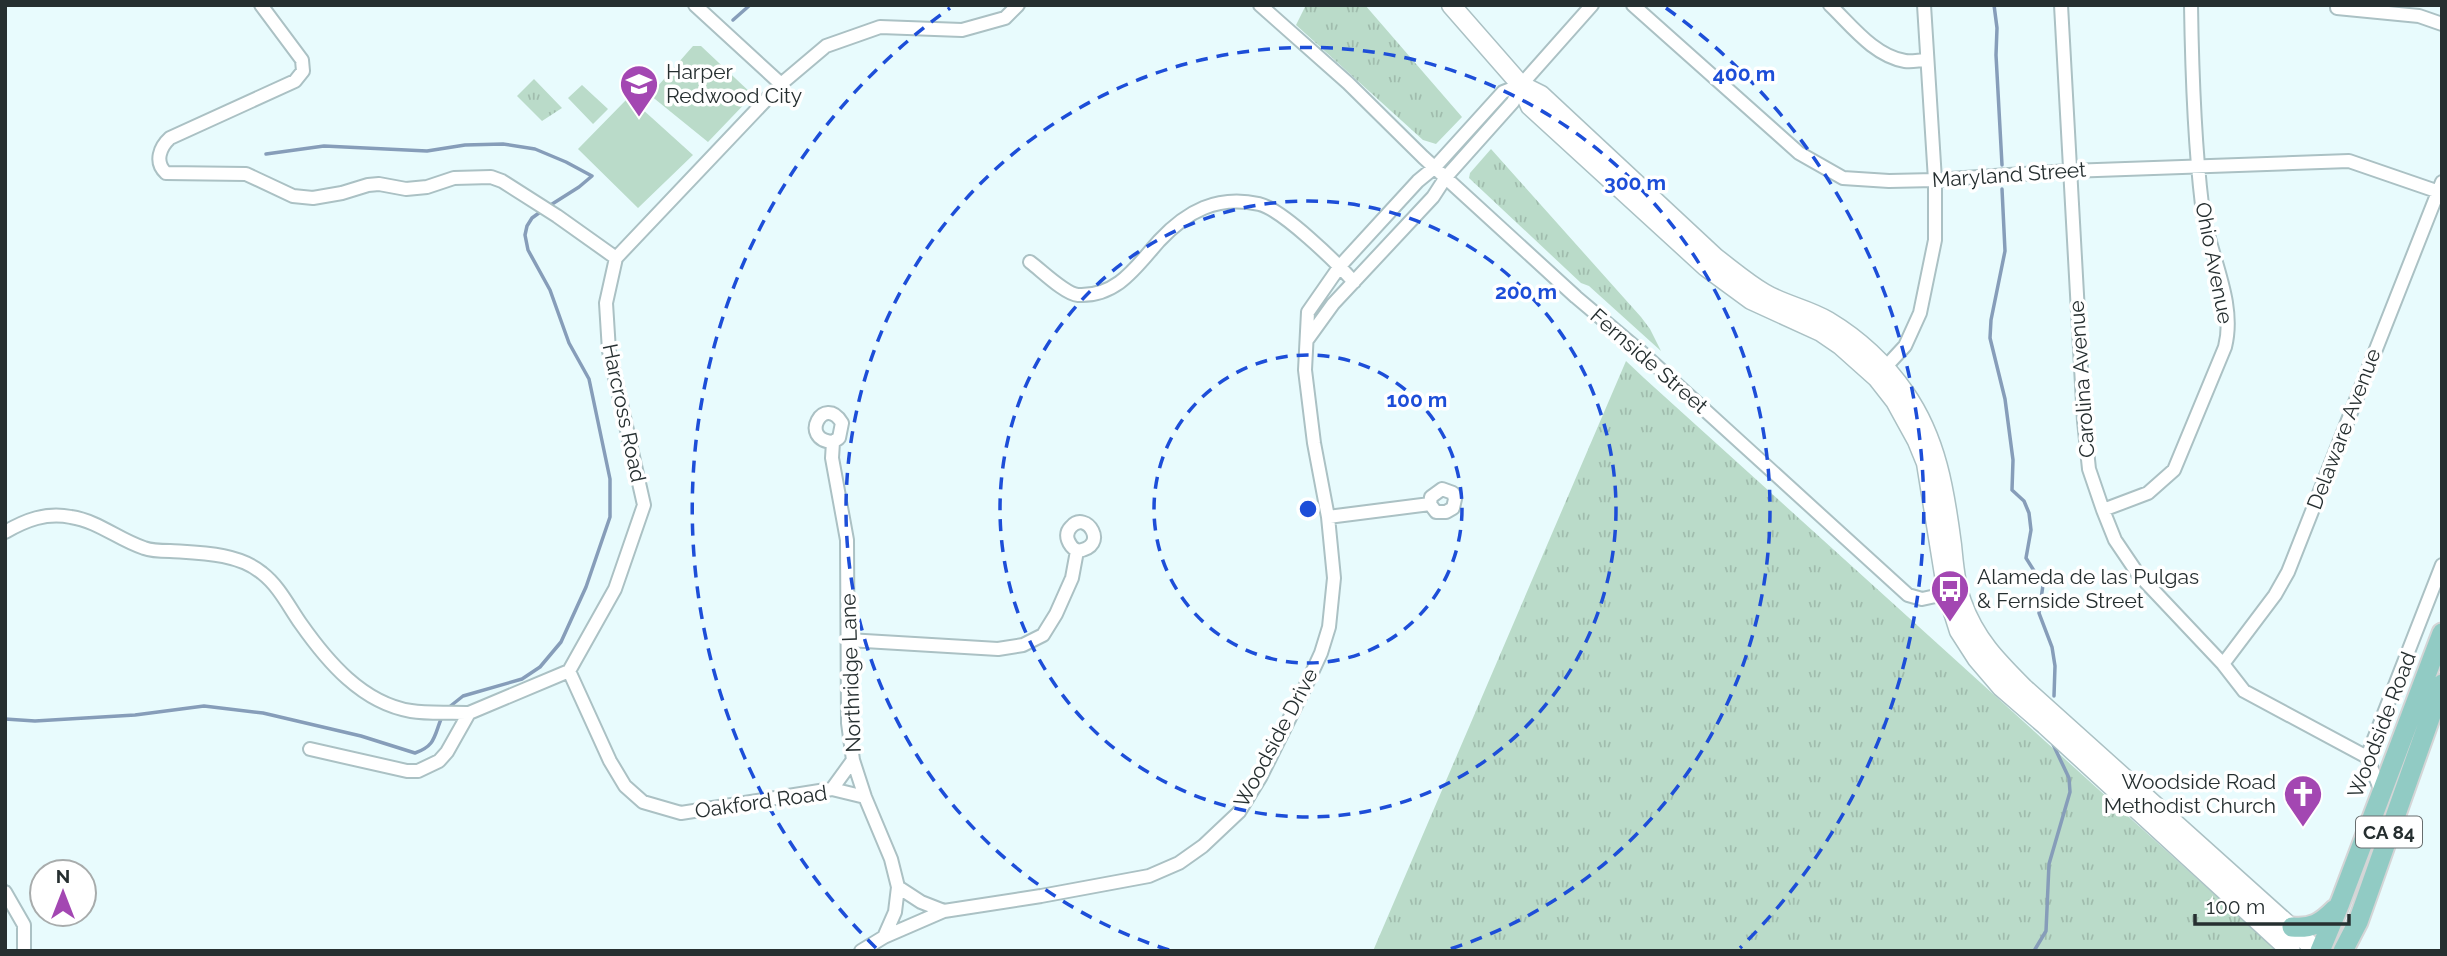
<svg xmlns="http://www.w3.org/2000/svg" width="2447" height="956" font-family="Raleway,sans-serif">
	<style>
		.grass { fill: url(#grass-tufts) }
		.pitch { fill: #badbc9 }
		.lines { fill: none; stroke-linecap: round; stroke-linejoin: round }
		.stream { stroke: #869db9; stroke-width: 3.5 }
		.minor-casing { stroke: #abc1c4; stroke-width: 16 }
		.secondary-casing { stroke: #abc1c4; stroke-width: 21 }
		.primary-casing { stroke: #d4d5d6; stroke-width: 23 }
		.minor { stroke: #fff; stroke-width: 12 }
		.secondary { stroke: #fff; stroke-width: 18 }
		.primary { stroke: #91cbc4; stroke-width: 19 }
		.ring { fill: none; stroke: #1d4ed8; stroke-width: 3.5; stroke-dasharray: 12 9 }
		.labels { text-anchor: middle; stroke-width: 7; stroke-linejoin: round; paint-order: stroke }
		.shield { fill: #fff; stroke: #676d6e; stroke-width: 2 }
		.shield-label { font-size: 19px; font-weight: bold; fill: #262f30 }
		.poi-label { font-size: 21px; fill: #262f30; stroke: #fff; text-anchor: start }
		.street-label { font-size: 21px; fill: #262f30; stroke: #fff }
		.centre { fill: #1d4ed8; stroke: #fff; stroke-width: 3.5 }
		.ring-label { font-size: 21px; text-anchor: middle; font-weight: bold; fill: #1d4ed8; stroke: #fff; stroke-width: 7; stroke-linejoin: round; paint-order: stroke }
	</style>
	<defs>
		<pattern id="grass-tufts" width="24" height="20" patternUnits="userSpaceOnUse" patternTransform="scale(1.75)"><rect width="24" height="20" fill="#badbc9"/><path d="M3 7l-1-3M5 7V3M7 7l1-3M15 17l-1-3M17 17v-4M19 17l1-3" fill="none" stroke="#a0bcad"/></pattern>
	</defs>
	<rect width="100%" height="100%" fill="#e8fbfd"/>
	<path class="grass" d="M1306,5H1365L1462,117L1436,144L1423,140L1296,25Z
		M534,79L562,108L542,121L517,96Z
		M1491,149L1641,317L1650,329L1661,351L1589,286L1581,283L1469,178L1470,173Z
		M1626,361L1644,378L2277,951H1373Z"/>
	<path class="pitch" d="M693,46H701L753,95L708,142L650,95Z
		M582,85L608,109L593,124L568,98Z
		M631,99L693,155L638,208L578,149L626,100Z"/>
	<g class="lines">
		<path class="stream" d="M1994,5L1997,28L1996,55L2002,165
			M733,20L750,5
			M266,154L324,146L427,151L465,145L503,144L535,149L566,162L592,176L579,187L549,206
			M2002,189L2005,251L1991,320L1990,338L2005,399L2013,460L2012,490L2024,501L2029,513L2031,530L2026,558L2043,585L2039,613L2052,647L2055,666L2054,696
			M448,708L463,696L522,679L540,667L561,642L586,587L610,517V479L589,379L569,343L550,290L528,250L525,235L527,226L532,218L543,210
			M5,719L35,721L135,715L204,706L263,713L361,736L415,753C435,746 434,737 441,719
			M2034,951L2046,931L2049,864L2070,792L2069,778L2051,740"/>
		<g class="minor-casing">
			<path id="minor" d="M261,5L302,60L303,71L295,81L170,138C160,147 154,162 166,173L246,174L293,196L313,198L342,193L368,185L379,184L406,189L427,187L454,178L491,177L502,181L557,216L616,258
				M695,5L781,84
				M1260,5L1348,83L1423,157L1576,297L1640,351L1908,595L1922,599L1954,592
				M1633,5L1799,153L1843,178L1889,181L1935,180L2069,171L2349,161L2442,193
				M1830,5C1851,25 1874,56 1905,61C1912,62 1920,60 1927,60
				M2061,5L2084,421L2089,469L2103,510L2115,540L2138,574L2223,664L2244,691L2367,757L2381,791
				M2337,8L2419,16L2442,24
				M1030,262C1041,270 1065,294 1078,295C1117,297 1136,267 1159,241C1187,211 1217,195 1259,204C1282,209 1337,263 1354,282
				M1307,340L1333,304L1433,197L1446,177L1513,102L1521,85L1592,5
				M1881,372L1905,346L1920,313L1935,240V180L1924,5
				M833,442L839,438L842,423C824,393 798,440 833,442L832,458L847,540L848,723L853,760L865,797L891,859L898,887L895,912L884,937
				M2103,510L2148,493L2174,470L2225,347C2237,300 2207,251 2202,205C2194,139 2192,72 2191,5
				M1328,517L1430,504L1436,512H1446L1453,508L1455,499L1453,493L1442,489L1431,497L1430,504
				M5,532C26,520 46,512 71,517C98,521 119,540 144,548C152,551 162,551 170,551C200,553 238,553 262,573C279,586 289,607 301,624C327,661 362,703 411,711C429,714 450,712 469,713
				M848,640L998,649L1023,645L1043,635L1056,614L1072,578L1077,551C1111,547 1086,509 1071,527C1063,535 1069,546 1077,551
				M2223,664L2275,595L2288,572L2442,182
				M569,671L610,761L625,786L643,802L681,813L832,789L865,797
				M310,749L407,771H418L439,761L447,752L469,713L569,671L615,589L644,505L609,351L606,303L616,258L781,84L826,46L880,27L962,30L1005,18L1018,5
				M2367,757L2442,565
				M832,789L853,760
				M898,887L921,902L944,911
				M5,892L24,925V951
				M861,951L884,937L944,911L1041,896L1149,876L1179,863L1203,846L1239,812L1261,776L1309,679L1321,653L1329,627L1334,578L1328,517L1314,443L1305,370L1308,312L1340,266L1418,181L1435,167L1503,92L1521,85"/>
		</g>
		<g class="secondary-casing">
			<path id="secondary" d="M1451,5L1521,85L1530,106L1706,267L1751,300L1821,332L1840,345L1877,378L1895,401L1917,441L1926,463L1947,593L1959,631L1977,659L2001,687L2045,725L2291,951
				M1521,85L1541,95L1716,258C1732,270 1747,283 1764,293C1784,305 1808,309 1828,321C1858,339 1885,364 1905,393C1937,439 1945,491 1952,545C1954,564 1955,584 1962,602C1975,639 1997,661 2024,688L2317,951"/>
		</g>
		<g class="primary-casing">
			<path id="primary" d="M2292,927C2312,929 2321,923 2335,909
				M2320,951L2340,903L2442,633
				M2343,951L2358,922L2442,684"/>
		</g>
		<use href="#minor" class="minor"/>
		<use href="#secondary" class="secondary"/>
		<use href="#primary" class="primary"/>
	</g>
	<g class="ring">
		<circle cx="1308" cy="509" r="154"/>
		<circle cx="1308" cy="509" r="308"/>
		<path d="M1169 950A462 462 0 1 1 1447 950"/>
		<path d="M876 948A616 616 0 0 1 950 8M1666 8A616 616 0 0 1 1740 948"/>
	</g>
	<defs>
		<g id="school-pin" transform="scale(2.0125)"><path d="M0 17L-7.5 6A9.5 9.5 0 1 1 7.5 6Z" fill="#a347b2" stroke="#fff"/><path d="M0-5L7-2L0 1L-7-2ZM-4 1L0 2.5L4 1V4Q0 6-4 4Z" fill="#fff"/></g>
		<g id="bus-pin" transform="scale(2.0125)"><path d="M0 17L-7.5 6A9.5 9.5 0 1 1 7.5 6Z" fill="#a347b2" stroke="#fff"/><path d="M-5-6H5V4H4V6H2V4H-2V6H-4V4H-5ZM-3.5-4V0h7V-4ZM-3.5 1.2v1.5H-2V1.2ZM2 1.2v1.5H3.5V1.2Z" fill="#fff"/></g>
		<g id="church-pin" transform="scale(2.0125)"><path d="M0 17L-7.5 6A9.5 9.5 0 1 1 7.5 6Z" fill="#a347b2" stroke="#fff"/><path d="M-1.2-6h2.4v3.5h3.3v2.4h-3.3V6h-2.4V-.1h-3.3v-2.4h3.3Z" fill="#fff"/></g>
	</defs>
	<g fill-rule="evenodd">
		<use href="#school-pin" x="639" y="84"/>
		<use href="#bus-pin" x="1950" y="589"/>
		<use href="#church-pin" x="2303" y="794"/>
	</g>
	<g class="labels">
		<rect class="shield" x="2356" y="816.5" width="66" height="31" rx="5"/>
		<g class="shield-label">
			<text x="2389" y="839">CA 84</text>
		</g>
		<g class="poi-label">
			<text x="666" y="79">Harper<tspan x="666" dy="24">Redwood City</tspan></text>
			<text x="1977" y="584">Alameda de las Pulgas<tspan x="1977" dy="24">&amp; Fernside Street</tspan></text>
			<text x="2276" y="789" text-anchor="end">Woodside Road<tspan x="2276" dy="24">Methodist Church</tspan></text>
		</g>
		<g class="street-label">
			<text transform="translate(2009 175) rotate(-4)" y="7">Maryland Street</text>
			<text transform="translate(2214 263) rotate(79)" y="7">Ohio Avenue</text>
			<text transform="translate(1649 361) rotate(41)" y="7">Fernside Street</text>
			<text transform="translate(2082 379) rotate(-94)" y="7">Carolina Avenue</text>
			<text transform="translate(624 413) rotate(78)" y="7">Harcross Road</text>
			<text transform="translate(2344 429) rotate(-69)" y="7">Delaware Avenue</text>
			<text transform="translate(851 673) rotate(-92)" y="7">Northridge Lane</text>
			<text transform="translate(2382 725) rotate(-69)" y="7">Woodside Road</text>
			<text transform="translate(1276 738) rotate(-62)" y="7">Woodside Drive</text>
			<text transform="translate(761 802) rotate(-8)" y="7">Oakford Road</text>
		</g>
	</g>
	<circle cx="1308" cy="509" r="10" class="centre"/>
	<g class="ring-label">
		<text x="1744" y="81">400 m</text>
		<text x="1635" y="190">300 m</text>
		<text x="1526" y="299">200 m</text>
		<text x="1417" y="407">100 m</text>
	</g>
	<rect width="2447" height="956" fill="none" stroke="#262f30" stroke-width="14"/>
	<g transform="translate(63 893)"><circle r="33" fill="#ffffff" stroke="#a8acac" stroke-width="2"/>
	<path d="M0-5L12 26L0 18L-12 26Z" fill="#a347b2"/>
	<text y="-10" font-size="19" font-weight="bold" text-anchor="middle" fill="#262f30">N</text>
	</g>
	<path d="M2195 914v10h154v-10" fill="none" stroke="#262f30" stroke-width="3.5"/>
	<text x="2206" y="914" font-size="21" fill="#262f30" stroke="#ffffff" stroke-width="5" paint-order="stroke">100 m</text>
</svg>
